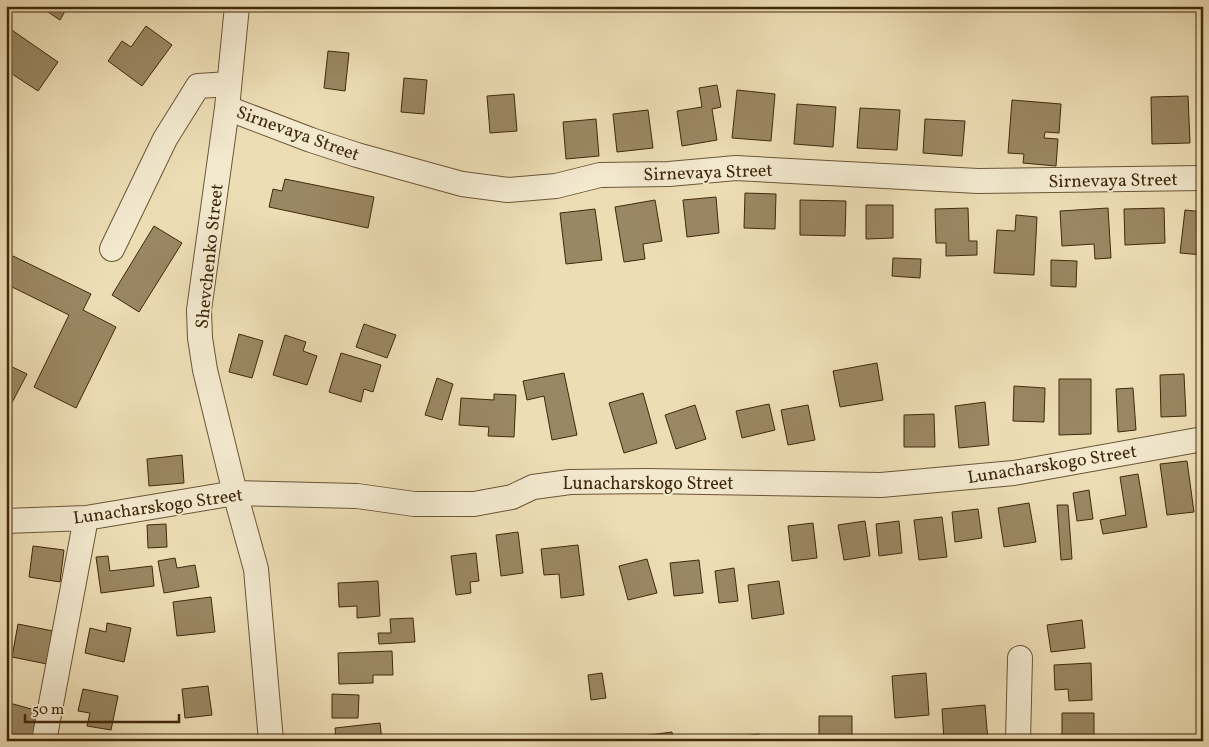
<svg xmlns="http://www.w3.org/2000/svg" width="1209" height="747" font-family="Vollkorn,serif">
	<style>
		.building { fill: #9a8763; stroke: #41290b }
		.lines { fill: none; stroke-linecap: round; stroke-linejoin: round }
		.minor-casing { stroke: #6c5636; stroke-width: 26 }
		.minor { stroke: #f3e9cf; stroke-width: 24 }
		.labels { text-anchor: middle; stroke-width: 4; stroke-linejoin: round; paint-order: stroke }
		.street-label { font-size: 18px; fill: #41290b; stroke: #f3e9cf }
	</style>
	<rect width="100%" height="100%" fill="#edddb5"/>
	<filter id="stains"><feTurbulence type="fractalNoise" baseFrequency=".004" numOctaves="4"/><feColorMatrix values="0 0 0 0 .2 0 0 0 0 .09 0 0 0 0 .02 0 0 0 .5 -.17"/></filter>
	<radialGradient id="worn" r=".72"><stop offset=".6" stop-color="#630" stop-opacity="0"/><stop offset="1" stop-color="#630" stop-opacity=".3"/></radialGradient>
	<path class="building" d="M39,6H68L60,20Z
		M6,26L58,62L38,91L6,70Z
		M146,26L172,45L142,86L108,61L122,41L131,47Z
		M328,51L349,53L345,91L324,88Z
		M404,78L427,80L424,114L401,112Z
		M717,85L721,107L712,109L717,140L682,146L677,111L702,107L699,88Z
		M737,90L775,94L771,141L732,138Z
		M514,94L517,131L490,133L487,96Z
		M1188,96L1190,143L1152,144L1151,97Z
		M1012,100L1061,104L1059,133L1045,132L1044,138L1058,139L1056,166L1023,163L1024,154L1008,153Z
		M797,104L836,107L833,147L794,144Z
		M860,108L900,110L897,150L857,148Z
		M648,110L653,148L617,152L613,114Z
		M596,119L599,156L566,159L563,122Z
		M925,119L965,121L962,156L923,153Z
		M285,179L374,197L368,228L269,207L273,189L282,191Z
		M745,193L776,194L775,229L744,228Z
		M716,197L719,233L687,237L683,200Z
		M655,200L662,241L643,244L645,259L624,262L615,207Z
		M800,200L846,201L845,236L800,235Z
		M866,205H893V238L866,239Z
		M968,208L969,241H977V255L946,256V243H936L935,209Z
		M1108,208L1111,258L1095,259L1094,244L1062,246L1060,211Z
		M1164,208L1165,243L1125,245L1124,209Z
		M595,209L602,260L566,264L560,213Z
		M1185,210L1203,212V255L1180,253Z
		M1016,215L1037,217L1034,275L994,273L997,230L1015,231Z
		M154,226L182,243L139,312L112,295Z
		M13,256L91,294L83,310L116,327L76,408L34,387L69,315L6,284V269Z
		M893,258L921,259L920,278L892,276Z
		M1051,260L1077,261L1076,287L1051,286Z
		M364,324L396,335L387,358L356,347Z
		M239,334L263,341L252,378L229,372Z
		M285,335L306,342L303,351L317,356L307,385L273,375Z
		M341,353L381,365L373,392L364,389L361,402L329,392Z
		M877,363L883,400L840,407L833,371Z
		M6,364L27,374L6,414Z
		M564,373L577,435L552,440L544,396L527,400L523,381Z
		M1184,374L1186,416L1161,417L1160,375Z
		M437,378L453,384L442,420L425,415Z
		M1059,379H1091V434L1059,435Z
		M1014,386L1045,388L1044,422L1013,421Z
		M1133,388L1136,430L1118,432L1116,389Z
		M1198,391H1203V415H1198Z
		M643,393L657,443L624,453L609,403Z
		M494,394L516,395L514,437L488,436L489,427L459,425L461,398L494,400Z
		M985,402L989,445L959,448L955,406Z
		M769,404L775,430L742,438L736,411Z
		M695,405L706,439L676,449L665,415Z
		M808,405L815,440L788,445L781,410Z
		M934,414L935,447H904V415Z
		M182,455L184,483L149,486L147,459Z
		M1187,461L1194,512L1167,515L1160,464Z
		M1138,474L1147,527L1103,534L1100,520L1126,515L1120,477Z
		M1089,490L1093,519L1077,521L1073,493Z
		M1029,503L1036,542L1004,547L998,508Z
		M1057,505H1068L1072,559L1061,560Z
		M978,509L982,538L955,542L952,512Z
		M942,517L947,557L919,560L914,520Z
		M865,521L870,556L844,560L838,525Z
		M899,521L902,553L879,556L876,524Z
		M813,523L817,558L792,561L788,526Z
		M166,524L167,547L148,548L147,525Z
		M518,532L523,573L501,576L496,535Z
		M578,545L584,595L561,598L559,574L544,575L541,549Z
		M33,546L64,550L60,582L29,577Z
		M476,553L479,581L470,582L471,593L456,595L451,556Z
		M108,556L110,571L152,566L154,586L101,593L96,557Z
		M175,558L177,568L195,565L199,587L164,593L158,561Z
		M647,559L657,593L628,600L619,566Z
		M699,560L703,593L674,596L670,563Z
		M734,568L738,601L719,603L715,571Z
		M378,581L380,616L357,618V606L339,607L338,583Z
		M779,581L784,614L752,619L748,585Z
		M211,597L215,632L177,636L173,602Z
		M413,618L415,642L379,644L378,633H391L390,619Z
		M1082,620L1085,648L1051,652L1047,625Z
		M107,623L131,628L124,662L85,653L90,628L106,632Z
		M18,624L53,631L47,664L12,657Z
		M392,651L393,675H373V683L339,684L338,653Z
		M1091,663L1092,700L1069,701L1068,689L1055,690L1054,665Z
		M602,673L606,698L591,700L588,675Z
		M926,673L929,715L895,718L892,676Z
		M208,686L212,715L185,718L182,689Z
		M83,689L118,696L111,730L87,726L90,713L78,711Z
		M332,694L359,695L358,718H332Z
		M6,702L42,712L35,741H6Z
		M985,705L988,741H944L942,709Z
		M1062,713H1094V741H1074V738H1062Z
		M819,716H852V741H819Z
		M380,723L382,741H336L335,728Z
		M672,732L673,741H635L634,737Z
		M759,734V741H697Z"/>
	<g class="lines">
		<g class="minor-casing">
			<path id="minor" d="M237,6L227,108L199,310L200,338L205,370L235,493L256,569L271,741
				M227,108L311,140L357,155L462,184L508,190L556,186L600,175L669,174L736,168L978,181L1203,178
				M112,249L165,139L198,86L229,84
				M6,521L86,518L235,493L357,496L414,504H474L512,497L533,487L570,482L647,481L881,485L1014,473L1203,439
				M44,741L86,518
				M1018,741L1020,658"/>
		</g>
		<use href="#minor" class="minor"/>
	</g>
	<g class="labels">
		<g class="street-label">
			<text transform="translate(298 133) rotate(20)" y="6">Sirnevaya Street</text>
			<text transform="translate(708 172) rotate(-2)" y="6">Sirnevaya Street</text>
			<text transform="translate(1113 180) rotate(-1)" y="6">Sirnevaya Street</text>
			<text transform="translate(209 256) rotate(-84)" y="6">Shevchenko Street</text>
			<text transform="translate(1052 464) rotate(-9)" y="6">Lunacharskogo Street</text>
			<text x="648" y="489">Lunacharskogo Street</text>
			<text transform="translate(158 506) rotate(-8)" y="6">Lunacharskogo Street</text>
		</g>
	</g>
	<rect width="1209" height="747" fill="none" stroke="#edddb5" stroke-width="25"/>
	<rect x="8" y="8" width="1194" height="732" fill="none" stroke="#41290b" stroke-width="2.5"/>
	<rect x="12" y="12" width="1184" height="722" fill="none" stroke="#41290b"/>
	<path d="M25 714v8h154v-8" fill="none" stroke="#41290b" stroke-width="2.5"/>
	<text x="32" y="714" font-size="15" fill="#41290b" stroke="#f3e9cf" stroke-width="4" paint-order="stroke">50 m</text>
	<rect width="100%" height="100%" filter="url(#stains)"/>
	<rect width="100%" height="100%" fill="url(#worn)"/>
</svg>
